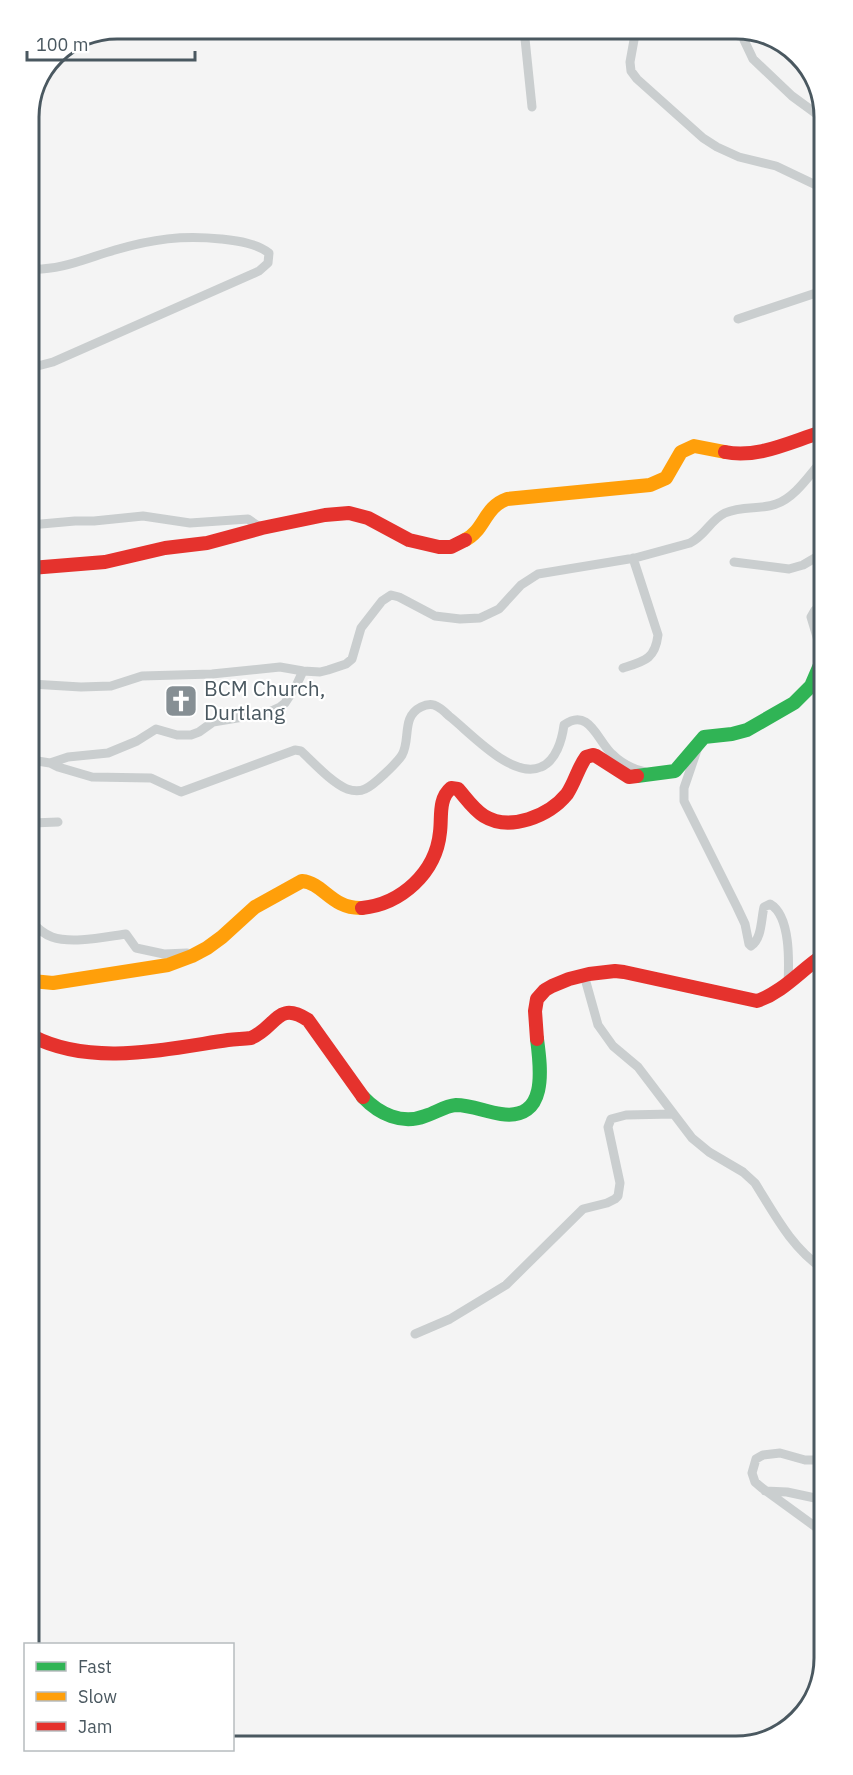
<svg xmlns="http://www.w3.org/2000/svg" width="853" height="1775" font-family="'IBM Plex Sans',sans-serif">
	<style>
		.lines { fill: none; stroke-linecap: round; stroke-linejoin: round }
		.street { stroke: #cacecf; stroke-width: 9 }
		.fast { stroke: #30b455; stroke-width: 14 }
		.slow { stroke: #ff9f0a; stroke-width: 14 }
		.jam { stroke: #e5322d; stroke-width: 14 }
		.labels { text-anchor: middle; stroke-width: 4.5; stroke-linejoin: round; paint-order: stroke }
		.poi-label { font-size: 21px; fill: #4a5860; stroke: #fff; text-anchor: start }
		.rim { fill: none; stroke: #4a5860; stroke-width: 3 }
	</style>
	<rect width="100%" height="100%" fill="#f4f4f4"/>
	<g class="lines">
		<path class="street" d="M524,29L532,107
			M636,29L630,62L631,71L637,79L703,138L717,147L739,157L776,166L818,186
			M744,29V40L753,59L792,96L818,115
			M29,269C60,271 87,258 115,250C153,239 182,235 221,239C238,241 256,243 269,253L268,263L259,271L53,362L30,368
			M738,319L819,292
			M30,525L75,521H94L143,516L190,523L248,519L261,528
			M734,562L789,569L803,565L820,555
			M820,607L815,610L811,617L820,647
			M623,668C645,661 655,659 658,635L633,558
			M31,684L81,687L111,686L142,676L212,674L280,667L303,671L320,672L328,670L346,664L352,659L361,628L382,601L391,595L399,597L435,616L460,619L480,618L499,609L521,585L538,574L635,558L690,543C706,535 710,520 725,513C742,505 761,510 776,504C794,498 808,477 820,463
			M698,747L684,788V801L737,907L745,924L749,944L751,946C762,939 761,919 764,907L770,904C791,916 789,963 788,984
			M31,760L50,763L58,767L92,777L151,778L181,792L295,750L301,751C314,763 331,782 347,789C353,791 359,792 365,789C373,786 397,763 402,755C411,739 401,717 421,707C425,705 430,704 434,705C440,707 445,712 449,716C470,732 512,780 541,767C556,761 562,740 564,725C589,707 597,740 612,754C621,763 632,769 645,772
			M50,763L68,757L108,753L137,741L156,729L177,735H191L199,732L213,722L267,713L280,707L285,703L296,686L303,671
			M32,823L58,822
			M32,922C37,928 44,934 52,937C72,944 104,937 126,934L136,948L164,954L187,953
			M584,975L598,1025L613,1046L638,1067L692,1138L709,1152L743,1172L755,1183C775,1215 791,1247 823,1269
			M415,1334L450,1319L506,1285L583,1209L607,1203L615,1199L618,1196L620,1183L608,1127L611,1119L626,1115L673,1114
			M823,1377L822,1381L823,1387
			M824,1460H805L780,1453L763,1455L756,1459L752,1473L755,1482L762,1488L824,1533
			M765,1491L787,1492L815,1498H824"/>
		<path class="fast" d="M637,776L675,771L704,737L732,734L747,730L794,703L811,686L820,665
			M363,1097C379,1114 402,1125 425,1116C436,1113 444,1106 456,1105C471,1105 486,1112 501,1114C548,1121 541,1069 537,1039"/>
		<path class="slow" d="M465,540C485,530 484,507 507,499L650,485L666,478L681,452L694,446L725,452
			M32,981L53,983L168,965L192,956L207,948L222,937L255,907L302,881C324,883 331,909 362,908"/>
		<path class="jam" d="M725,452C756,459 790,442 819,433
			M31,568L105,562L165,548L207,543L262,528L325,515L349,513L368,518L409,540L439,547H451L465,540
			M362,908C401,904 436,873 440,832C442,817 438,799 451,788L458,789C466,798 473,809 484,816C510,832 549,816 567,794C575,782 578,768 586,757L593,755L596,756L629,777L637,776
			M32,1036C91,1067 166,1049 228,1040C236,1039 243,1039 251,1038C277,1027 277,1000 308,1020L363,1097
			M537,1039L535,1011L537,999L545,990L552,986L569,979L589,974L615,971L624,972L757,1001C783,992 800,971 822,956"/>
	</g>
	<defs>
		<g id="church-square" transform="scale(1.725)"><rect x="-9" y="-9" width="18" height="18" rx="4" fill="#868f94" stroke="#fff"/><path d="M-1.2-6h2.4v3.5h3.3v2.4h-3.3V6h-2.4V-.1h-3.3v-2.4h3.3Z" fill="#fff"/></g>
	</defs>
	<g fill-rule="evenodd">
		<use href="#church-square" x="181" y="701"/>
	</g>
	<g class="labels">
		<g class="poi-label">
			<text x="204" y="696">BCM Church,<tspan x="204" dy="24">Durtlang</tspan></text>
		</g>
	</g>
	<path d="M0 0H853V1775H0ZM117 39H736A78 78 0 0 1 814 117V1658A78 78 0 0 1 736 1736H117A78 78 0 0 1 39 1658V117A78 78 0 0 1 117 39Z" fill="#fff" fill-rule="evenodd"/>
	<path class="rim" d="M117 39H736A78 78 0 0 1 814 117V1658A78 78 0 0 1 736 1736H117A78 78 0 0 1 39 1658V117A78 78 0 0 1 117 39Z"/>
	<rect x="24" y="1643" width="210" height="108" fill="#ffffff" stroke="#b7bcbf" stroke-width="1.5"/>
	<rect x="36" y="1662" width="30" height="9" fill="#30b455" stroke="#b7bcbf" stroke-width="1.5"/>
	<text x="78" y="1673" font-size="18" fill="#4a5860">Fast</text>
	<rect x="36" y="1692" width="30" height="9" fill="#ff9f0a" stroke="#b7bcbf" stroke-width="1.5"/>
	<text x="78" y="1703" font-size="18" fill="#4a5860">Slow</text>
	<rect x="36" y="1722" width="30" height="9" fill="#e5322d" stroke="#b7bcbf" stroke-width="1.5"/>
	<text x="78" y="1733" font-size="18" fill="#4a5860">Jam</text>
	<path d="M27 51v9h168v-9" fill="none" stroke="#4a5860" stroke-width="3"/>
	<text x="36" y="51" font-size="18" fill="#4a5860" stroke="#ffffff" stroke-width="4.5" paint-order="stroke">100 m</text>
</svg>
